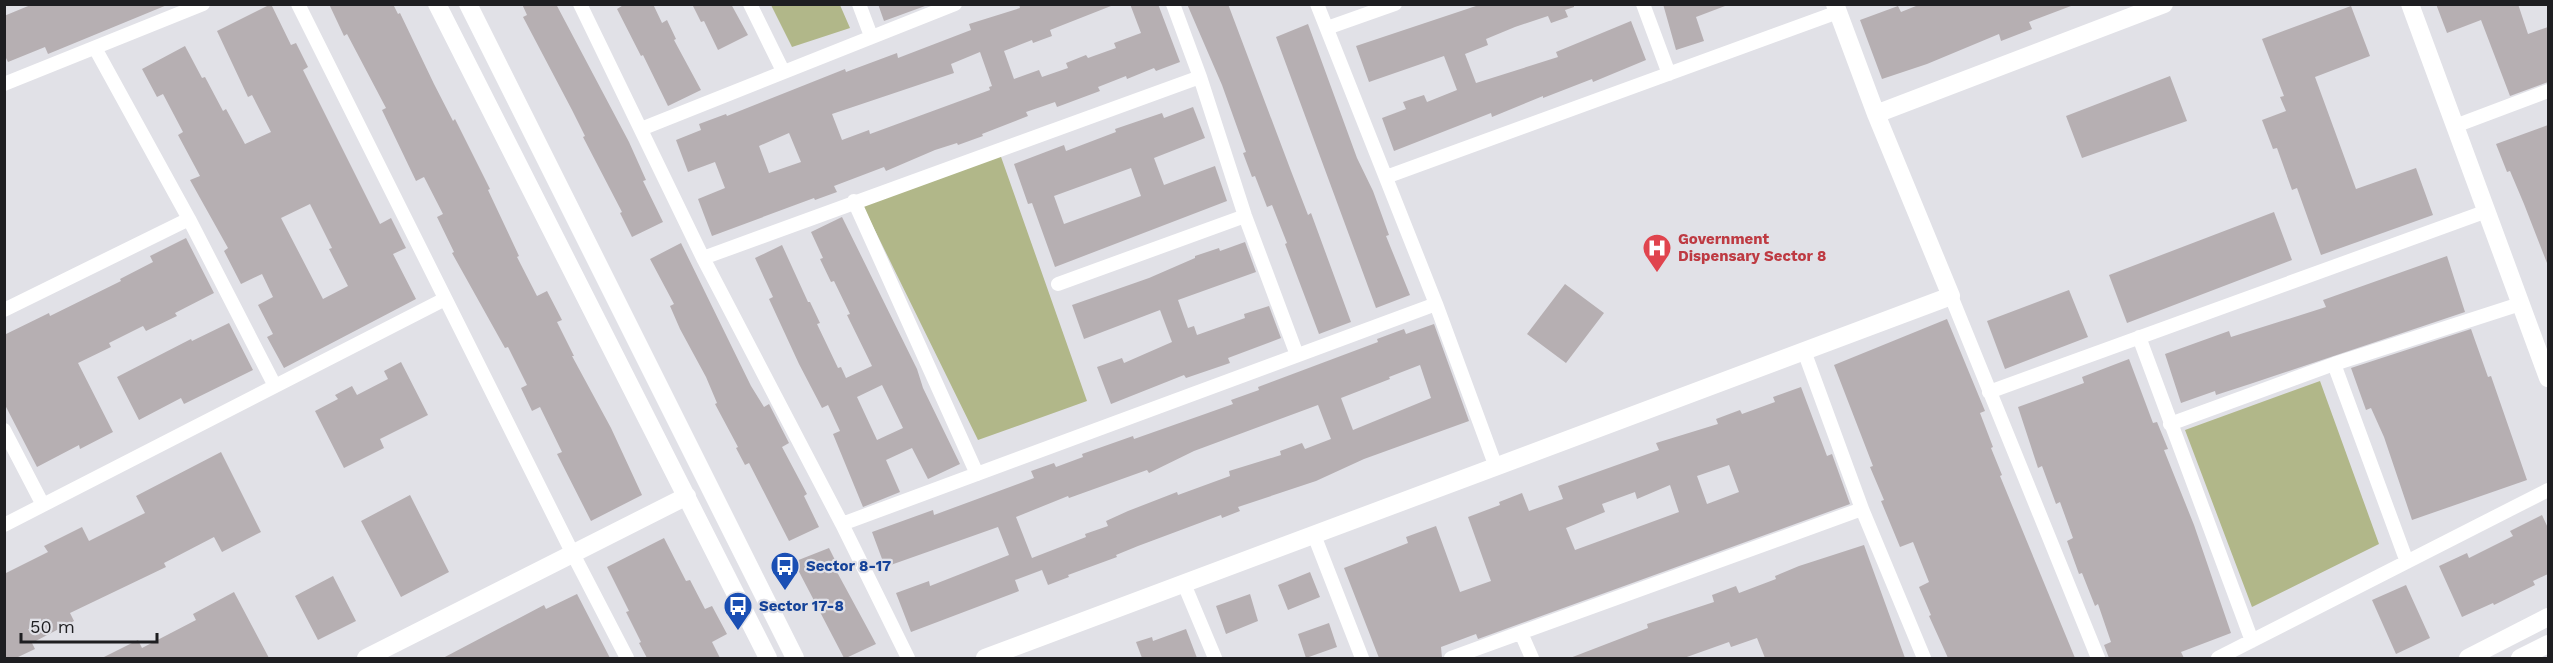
<svg xmlns="http://www.w3.org/2000/svg" width="2553" height="663" font-family="'Work Sans',sans-serif">
	<style>
		.green { fill: #b1b789 }
		.building { fill: #b6afb2; fill-rule: evenodd }
		.lines { fill: none; stroke-linecap: round; stroke-linejoin: round }
		.minor { stroke: #fff; stroke-width: 14 }
		.tertiary { stroke: #fff; stroke-width: 18 }
		.labels { text-anchor: middle; stroke-width: 4.5; stroke-linejoin: round; paint-order: stroke }
		.health-label { font-size: 15px; font-weight: bold; fill: #be3a42; stroke: #e1e1e7; text-anchor: start }
		.transit-label { font-size: 15px; font-weight: bold; fill: #164399; stroke: #e1e1e7; text-anchor: start }
	</style>
	<rect width="100%" height="100%" fill="#e1e1e7"/>
	<path class="green" d="M771,5H840L850,28L792,47Z
		M1000,154L1087,401L978,440L863,206Z
		M2320,381L2379,544L2252,607L2185,430Z"/>
	<path class="building" d="M33,4H167V5L48,54L45,47L8,62L4,54V16Z
		M271,4L291,45L296,43L308,67L303,70L380,224L391,218L406,248L393,254L416,299L284,368L267,337L273,334L258,305L273,297L262,274L241,284L224,251L228,248L190,180L200,176L178,135L183,132L163,94L157,97L142,69L185,46L202,78L205,77L223,111L226,109L245,144L271,132L252,95L248,97L217,31ZM310,204L332,248L329,249L348,286L323,299L281,218Z
		M329,4H393L398,14L400,13L434,84L453,121L455,119L490,189L488,190L519,256L517,257L537,296L547,291L562,320L557,322L574,356H572L611,428L642,495L591,521L557,454L562,452L540,407L532,411L521,388L527,385L508,347L505,348L452,253L454,252L437,217L443,214L424,177L416,181L382,110L386,108L347,34L344,36Z
		M522,4H556L629,142L646,180L643,181L663,222L632,237L620,213L622,212L583,137L585,136L572,110L523,17L527,15Z
		M625,4H653L662,23L667,20L676,39L674,40L701,90L668,106L643,55L641,56L617,9Z
		M692,4H731L748,35L718,50L704,21L701,22Z
		M878,4H925V6L884,21Z
		M1019,4L1111,6L1050,30L1052,36L1033,43L1032,40L1004,51L1014,79L1039,70L1042,77L1068,68L1066,63L1086,55L1088,58L1116,48L1114,43L1141,33L1130,4H1158L1180,62L1156,71L1154,68L1127,79L1126,76L1098,87L1100,91L1057,107L1055,102L1026,112L1028,116L982,134L983,136L958,145L957,143L935,150L886,171L884,167L834,186L837,192L815,200L814,198L712,236L698,199L725,188L715,162L688,172L676,140L701,130L699,124L726,114L727,116L845,69L846,72L897,53L898,58L971,30L969,24L1020,8ZM980,52L992,86L989,87L990,90L870,134L869,130L842,140L832,114L954,73L951,64ZM789,133L801,162L769,173L759,146Z
		M1187,4H1228L1291,171L1308,215L1311,213L1351,322L1319,334L1285,244L1287,243L1272,205L1267,207L1255,176L1252,177L1243,153L1246,152L1222,85Z
		M1482,4H1574V7L1565,10L1568,17L1551,23L1548,16L1515,27L1486,39L1488,45L1465,54L1476,83L1558,57L1556,52L1631,21L1646,60L1593,82L1592,79L1543,98V96L1492,117L1491,113L1394,151L1382,118L1406,109L1403,102L1424,95L1427,102L1457,90L1444,56L1369,82L1356,46Z
		M1663,4H1725V6L1696,17L1704,41L1676,50Z
		M1921,4H2071V6L2029,22L2032,29L2001,41L1999,34L1927,64L1882,79L1860,20L1898,6L1901,12Z
		M2436,4H2518L2528,34L2548,27V82L2510,96L2481,20L2447,33Z
		M2351,6L2370,56L2315,77L2356,189L2416,168L2433,215L2321,255L2297,188L2292,190L2277,148L2273,149L2262,120L2286,111L2280,97L2284,96L2262,39Z
		M1308,24L1357,158L1373,191L1389,235L1386,236L1410,295L1376,308L1276,37Z
		M2170,76L2187,121L2082,158L2066,116Z
		M1193,107L1205,138L1154,158L1164,185L1215,166L1227,201L1055,267L1032,203L1028,204L1014,164L1064,145L1066,151L1116,132L1115,129L1162,113L1164,118ZM1131,168L1141,196L1064,224L1054,196Z
		M2548,125V263H2547L2524,204L2510,171L2507,172L2496,144Z
		M2274,212L2292,260L2127,323L2109,275Z
		M842,217L917,369L923,388L960,464L928,479L912,448L886,460L900,492L863,507L833,434L840,431L828,405L822,408L799,364L769,299L773,297L755,258L782,245L808,302H810L820,323L817,324L838,368L841,367L846,378L872,366L847,315L850,314L834,281L831,282L820,259L823,258L811,232ZM882,385L903,428L877,440L857,397Z
		M186,238L214,293L175,313L177,316L146,331L143,326L109,343L111,347L78,363L113,432L80,449L79,445L37,467L4,403V335L49,313L50,316L121,281L120,279L153,262L150,256Z
		M1245,242L1256,272L1178,300L1188,328L1194,326L1197,335L1245,318L1244,314L1269,306L1281,338L1228,358L1230,363L1186,378L1184,375L1111,404L1097,367L1122,358L1124,363L1172,342L1160,310L1084,339L1072,305L1149,278L1195,258V256L1219,248L1220,251Z
		M681,243L751,386L764,407L769,404L789,443L782,447L807,494L804,496L819,527L789,541L749,463L745,465L736,448L738,447L715,404L717,403L706,377L680,329L670,306L674,304L650,259Z
		M2447,256L2465,312L2250,384L2216,395L2215,391L2181,403L2165,354L2229,331L2231,337L2326,307L2323,300Z
		M1565,284L1604,313L1566,363L1527,334Z
		M2069,290L2088,337L2005,369L1987,321Z
		M1947,319L1985,411L1980,413L1993,447L1991,448L2002,475L2000,476L2075,658H1948L1929,616L1931,615L1919,587L1929,582L1913,542L1900,547L1881,501L1884,500L1870,467L1873,466L1834,365Z
		M229,323L253,370L184,404L181,398L139,420L117,377L191,339L192,341Z
		M1434,324L1469,421L1364,459L1316,481L1238,507L1240,511L1222,518L1221,515L1138,546L1116,555L1117,557L1068,575L1069,577L1048,585L1042,570L1015,580L1019,591L911,632L896,593L929,581L930,586L1009,555L998,527L885,567L872,532L933,510L934,515L1034,478L1031,471L1054,463L1056,467L1083,457L1082,454L1133,436L1134,439L1205,414L1233,404L1231,400L1259,390L1258,387L1378,342L1377,339L1404,329L1406,334ZM1420,365L1431,398L1353,430L1341,398L1390,379L1389,377ZM1318,405L1331,439L1305,449L1302,443L1280,451L1281,455L1229,471L1230,476L1178,495L1177,492L1128,511L1106,521L1108,526L1085,534L1086,537L1032,558L1016,517L1068,496L1069,498L1147,470L1149,473L1194,451Z
		M2471,329L2488,377L2491,376L2527,480L2412,520L2384,437L2371,408L2366,410L2351,368Z
		M2129,359L2153,423L2157,422L2168,449L2164,450L2194,525L2231,633L2181,652L2184,658H2109L2104,645L2111,642L2098,604L2095,606L2082,573L2079,574L2067,541L2073,538L2060,502L2056,504L2042,466L2038,468L2018,407L2084,383L2082,377Z
		M401,362L428,415L380,439L384,448L344,468L315,411L338,399L335,395L352,386L357,395L388,379L384,371Z
		M1801,387L1827,456L1832,454L1850,504L1478,639L1476,634L1441,647L1442,658H1379L1344,568L1408,543L1406,537L1436,526L1460,592L1491,581L1468,517L1500,505L1499,502L1522,493L1529,511L1563,499L1558,486L1659,450L1656,443L1718,424L1716,419L1740,410L1742,414L1775,402L1773,397ZM1729,465L1739,492L1707,504L1697,476ZM1670,485L1679,512L1575,550L1566,528L1605,512L1602,504L1635,492L1637,499Z
		M221,452L261,532L222,552L214,537L164,563L166,567L70,613L74,621L32,643L35,649L16,658H4V574L48,552L44,546L82,527L89,541L145,513L136,496Z
		M410,495L449,572L401,597L361,521Z
		M2542,515L2548,528V574L2533,581L2535,585L2494,605L2493,603L2462,617L2439,566L2467,553L2469,558L2513,536L2510,531Z
		M664,538L686,581L690,580L705,609L712,606L727,634L712,642L720,658H647L639,643L641,642L626,612L629,611L607,567Z
		M1864,545L1905,658H1765L1757,638L1731,647L1729,642L1684,658H1570L1648,628L1647,624L1714,602L1712,595L1736,586L1739,593L1776,579L1775,576L1799,566Z
		M829,548L840,570L837,572L876,644L846,658H844L796,566L798,565L796,561Z
		M1310,572L1320,597L1288,610L1278,585Z
		M333,576L356,621L318,640L295,596Z
		M2406,585L2430,638L2396,654L2372,600Z
		M234,592L269,658H102L138,640L142,648L196,620L193,614Z
		M577,594L610,658H443L544,605L546,609Z
		M1250,594L1258,621L1226,634L1216,606Z
		M1329,623L1337,647L1306,658L1298,634Z
		M1186,629L1197,658H1142L1136,642L1152,637L1153,641Z"/>
	<g class="lines">
		<path class="minor" d="M298,4L573,554L627,658
			M580,4L703,258L842,524L908,658
			M750,4L783,71
			M859,4L871,36
			M1173,4L1200,77L1245,216L1297,355
			M1317,4L1436,304L1496,467
			M1643,4L1669,74
			M1327,28L1395,4
			M95,48L189,219L275,386
			M4,84L203,4
			M2455,126L2548,91
			M641,129L955,4
			M1386,177L1838,12
			M854,201L977,474
			M703,258L1200,77
			M1058,284L1245,216
			M1951,296L2098,658
			M4,310L189,219
			M2139,337L2252,641
			M1804,351L1862,509L1924,658
			M2334,364L2407,562
			M1989,392L2487,211
			M2170,424L2334,364L2520,304
			M4,430L43,505
			M842,524L1436,304
			M4,525L445,299
			M1314,535L1362,658
			M1184,584L1215,658
			M1521,633L1532,658
			M1451,658L1862,509
			M2218,658L2548,490"/>
		<path class="tertiary" d="M437,4L768,658
			M468,4L795,658
			M2410,4L2548,378
			M1876,114L2164,4
			M366,658L687,496
			M985,658L1951,296L1876,114L1835,4
			M2468,658L2548,617
			M2520,658L2548,644"/>
	</g>
	<defs>
		<g id="hospital-pin" transform="scale(1.5)"><path d="M0 17L-7.5 6A9.5 9.5 0 1 1 7.5 6Z" fill="#e0444e" stroke="#e1e1e7"/><path d="M-5-5h3v3.5h4V-5h3V5h-3V1.5h-4V5h-3Z" fill="#fff"/></g>
		<g id="bus-pin" transform="scale(1.5)"><path d="M0 17L-7.5 6A9.5 9.5 0 1 1 7.5 6Z" fill="#1a4fb4" stroke="#e1e1e7"/><path d="M-5-6H5V4H4V6H2V4H-2V6H-4V4H-5ZM-3.5-4V0h7V-4ZM-3.5 1.2v1.5H-2V1.2ZM2 1.2v1.5H3.5V1.2Z" fill="#fff"/></g>
	</defs>
	<g fill-rule="evenodd">
		<use href="#hospital-pin" x="1657" y="248"/>
		<use href="#bus-pin" x="785" y="566"/>
		<use href="#bus-pin" x="738" y="606"/>
	</g>
	<g class="labels">
		<g class="health-label">
			<text x="1678" y="244">Government<tspan x="1678" dy="17">Dispensary Sector 8</tspan></text>
		</g>
		<g class="transit-label">
			<text x="806" y="571">Sector 8-17</text>
			<text x="759" y="611">Sector 17-8</text>
		</g>
	</g>
	<rect width="2553" height="663" fill="none" stroke="#1e1e21" stroke-width="12"/>
	<path d="M21 633v9h136v-9" fill="none" stroke="#1e1e21" stroke-width="3"/>
	<text x="30" y="633" font-size="18" fill="#1e1e21" stroke="#e1e1e7" stroke-width="4.5" paint-order="stroke">50 m</text>
</svg>
